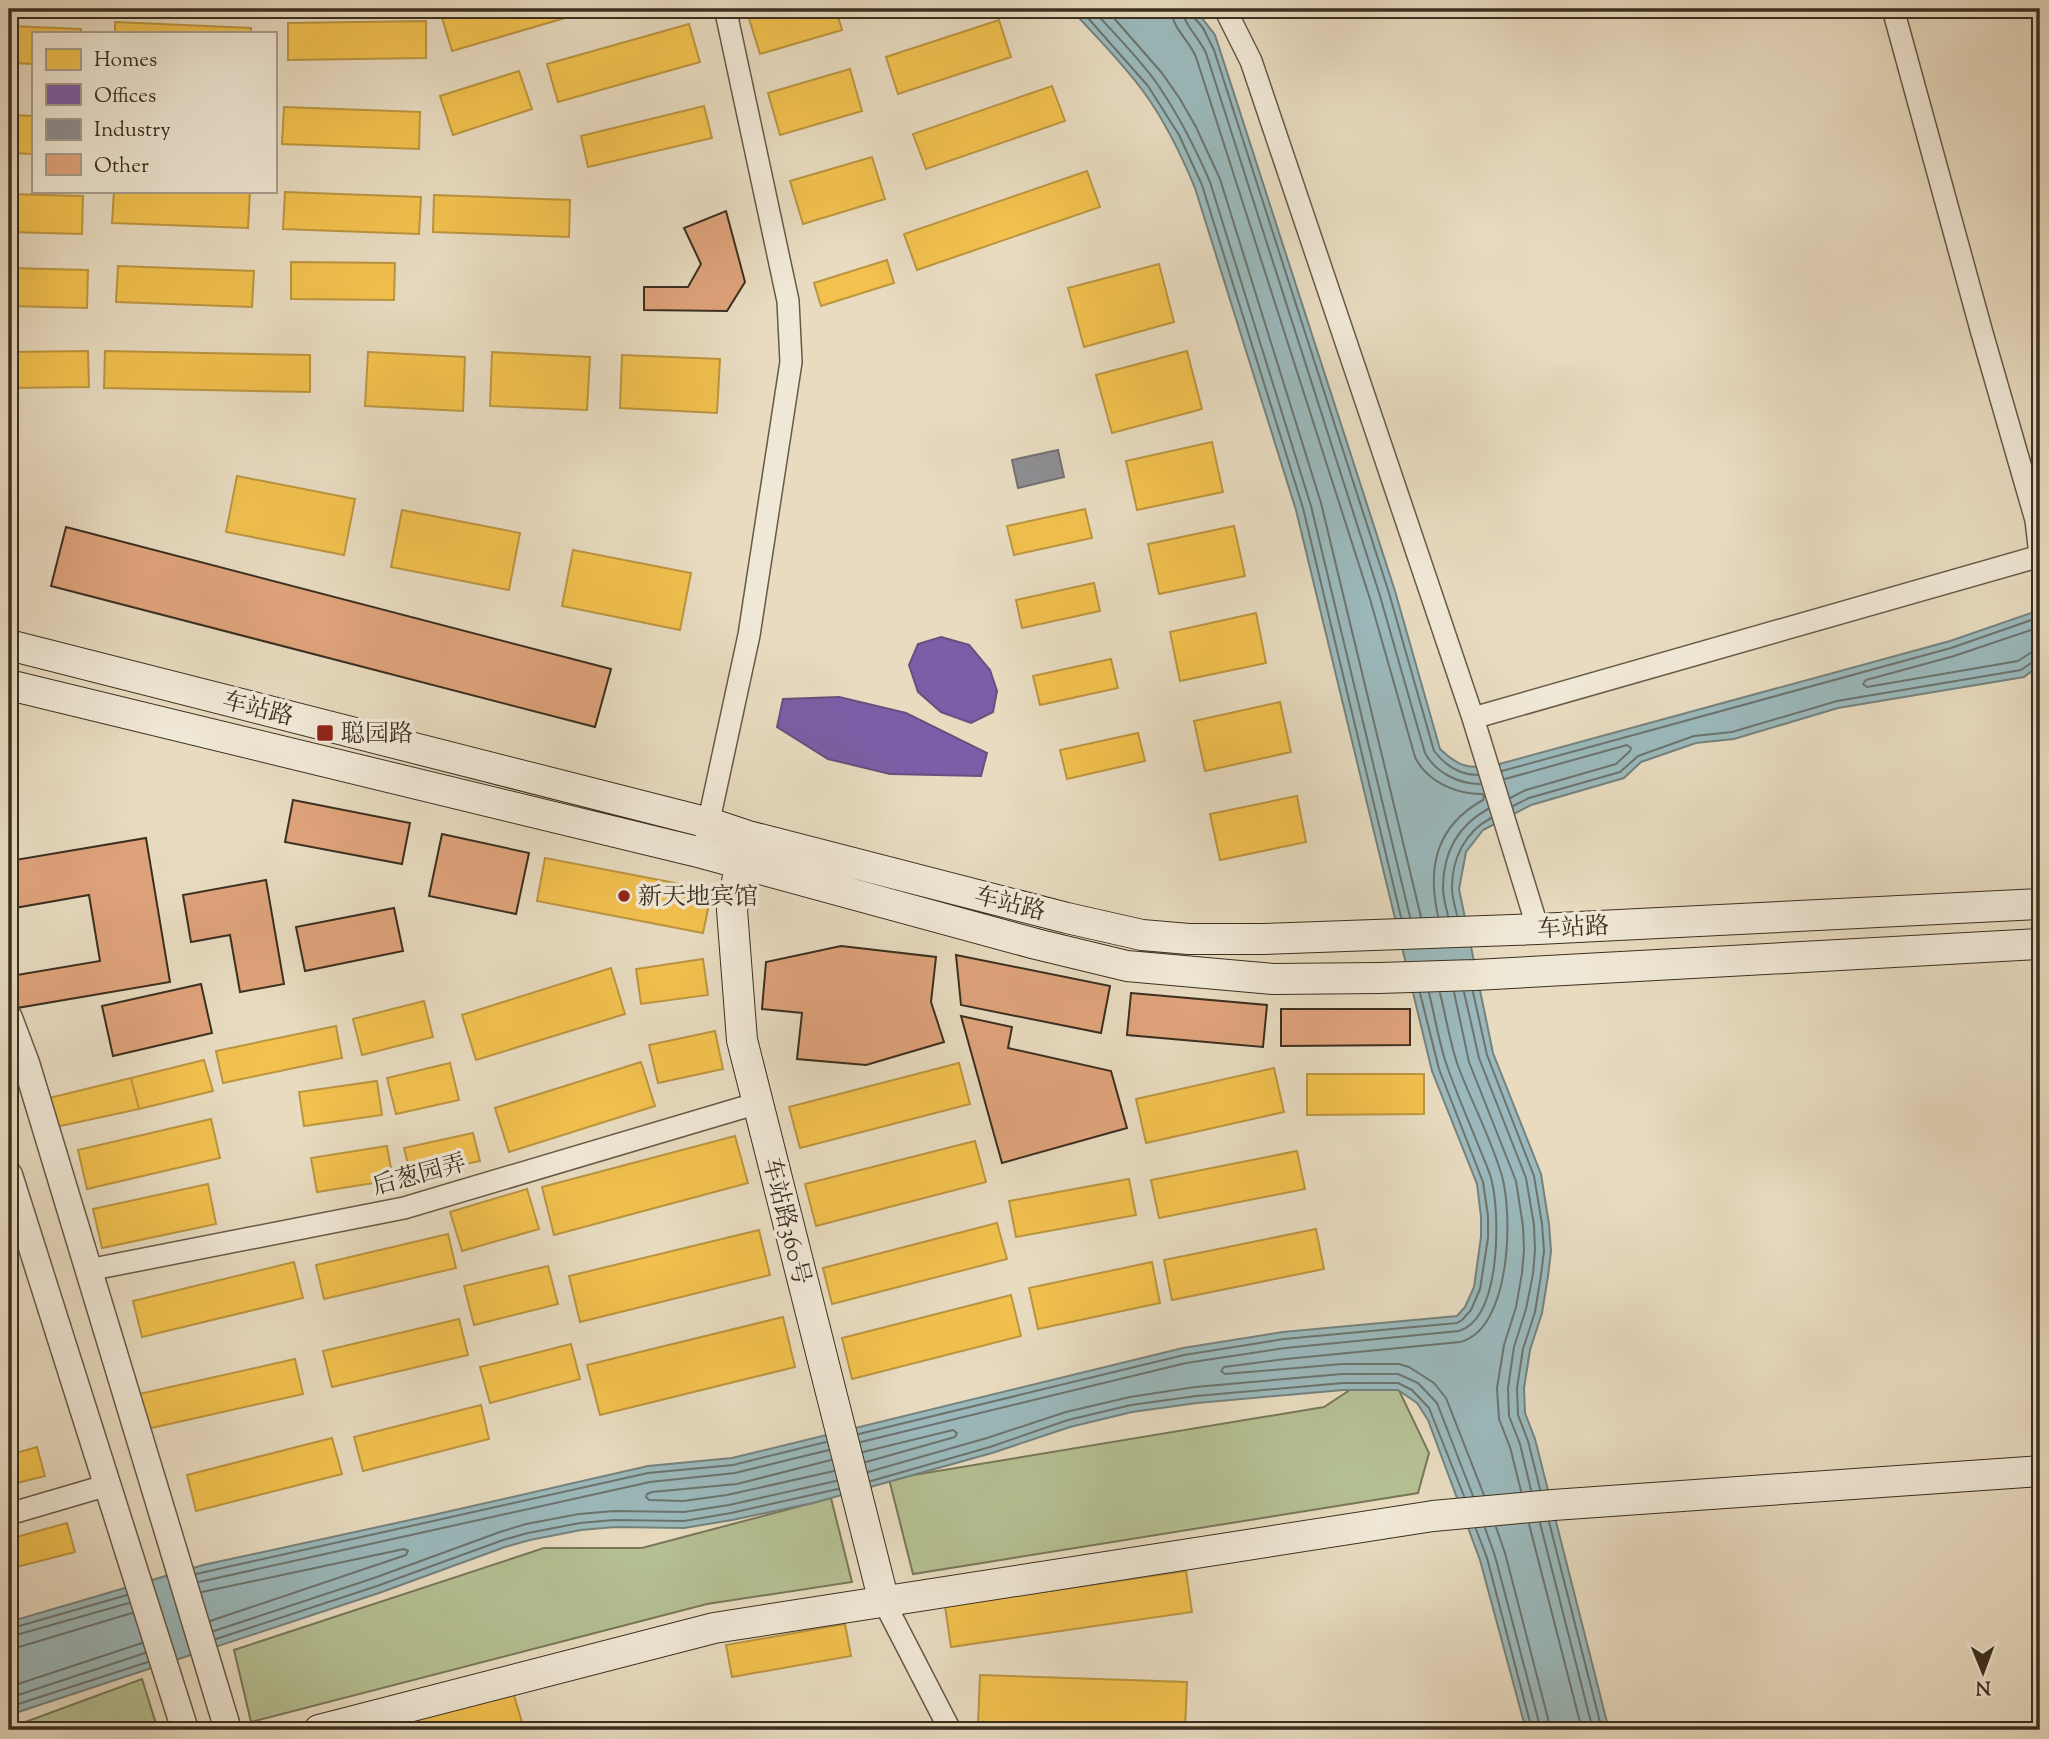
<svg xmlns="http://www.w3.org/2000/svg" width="2049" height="1739" font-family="'Sorts Mill Goudy','Noto Serif SC',serif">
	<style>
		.green { fill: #b5c093; stroke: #787859; stroke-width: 2 }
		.water { fill: #9bb9bc; stroke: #75827d; stroke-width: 2 }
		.homes { fill: #f2c14e; stroke: #bb9540; stroke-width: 2 }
		.offices { fill: #7b5ea7; stroke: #68507e; stroke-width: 2 }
		.industry { fill: #8d8d92; stroke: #747170; stroke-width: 2 }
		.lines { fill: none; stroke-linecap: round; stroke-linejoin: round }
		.shore { stroke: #6b746e; stroke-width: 2 }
		.building { fill: #dfa37b; stroke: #3b2f1f; stroke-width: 2 }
		.minor-casing { stroke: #665a47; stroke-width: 24 }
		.tertiary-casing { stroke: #665a47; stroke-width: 29 }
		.secondary-casing { stroke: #3b2f1f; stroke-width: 32 }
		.minor { stroke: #f0e8d6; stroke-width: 21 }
		.tertiary { stroke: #f0e8d6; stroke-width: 26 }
		.secondary { stroke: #f0e8d6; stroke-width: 30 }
		.poi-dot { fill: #8f2418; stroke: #f0e8d6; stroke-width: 2.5 }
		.labels { text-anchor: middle; stroke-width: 7; stroke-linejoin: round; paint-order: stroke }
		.street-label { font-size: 24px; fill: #3b2f1f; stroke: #f0e8d6 }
		.poi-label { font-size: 24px; fill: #3b2f1f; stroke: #f0e8d6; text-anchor: start }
	</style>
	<rect width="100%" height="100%" fill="#e8dbc0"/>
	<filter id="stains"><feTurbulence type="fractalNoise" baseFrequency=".00286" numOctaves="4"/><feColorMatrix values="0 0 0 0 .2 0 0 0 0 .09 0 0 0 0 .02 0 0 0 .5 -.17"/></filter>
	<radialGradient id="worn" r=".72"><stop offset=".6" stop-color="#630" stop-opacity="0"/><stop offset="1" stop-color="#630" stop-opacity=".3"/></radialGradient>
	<path class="green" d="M1362,1382L1396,1384L1429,1453L1418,1493L913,1574L889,1479L1324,1407Z
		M831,1498L852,1582L707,1604L251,1722L234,1650L544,1548H642Z
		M142,1679L158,1730H9V1728Z"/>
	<path class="water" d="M1071,9H1195L1215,35L1395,591L1440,749C1458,766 1467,769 1492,766L1950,641L2040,610V665L2024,677L1838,708L1734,739L1696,743L1641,762L1624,778L1531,805L1483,830L1466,852L1459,889L1493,1053L1541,1174L1549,1224L1551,1251L1548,1276L1542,1313L1530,1350L1524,1388L1525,1413L1535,1439L1609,1730H1526L1480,1560L1428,1420L1417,1403L1398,1390H1343L1197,1403L1132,1412L1070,1427L992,1453L813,1503L732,1520L684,1528L615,1527L581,1530L530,1540L505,1547L379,1593L9,1715V1622L203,1565L433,1515L648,1466L732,1458L1183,1348L1283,1332L1457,1316L1465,1307L1474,1287L1481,1237V1217L1477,1184L1432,1071L1296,510L1195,188C1181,154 1165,121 1143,91C1122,62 1095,36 1071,9Z"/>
	<path class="homes" d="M449,9H596L452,51L440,11Z
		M757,9H836L842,30L760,54L747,12Z
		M999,20L1011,57L898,94L886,57Z
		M426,21V58L288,60V23Z
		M115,22L251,28V33H115Z
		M689,24L700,62L558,102L547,64Z
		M9,26L81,29V33H33V64L9,63Z
		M850,69L862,111L780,135L768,93Z
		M519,71L532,109L453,135L440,96Z
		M1052,86L1065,121L926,169L913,134Z
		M704,106L712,138L588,167L581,136Z
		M284,107L420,112L419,149L282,144Z
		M9,115L33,116V154L9,153Z
		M872,157L885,199L803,224L790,181Z
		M1087,171L1100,207L917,270L904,234Z
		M114,191H250L248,228L112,223Z
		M285,192L421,197L419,234L283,229Z
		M9,194L83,196L82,234L9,232Z
		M434,195L570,200L569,237L433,232Z
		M887,260L894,283L821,306L814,283Z
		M291,262L395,263L394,300L291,299Z
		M1159,264L1174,322L1084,347L1068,288Z
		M118,266L254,271L252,307L116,302Z
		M9,268L88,270L87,308L9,306Z
		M88,351L89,387L9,388V352Z
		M105,351L310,355V392L104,388Z
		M1187,351L1202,409L1112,433L1096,375Z
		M368,352L465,357L463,411L365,406Z
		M492,352L590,357L587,410L490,406Z
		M622,355L720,359L717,413L620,408Z
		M1212,442L1223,492L1137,510L1126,461Z
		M237,476L355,499L344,555L226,532Z
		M1085,509L1092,538L1014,555L1007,526Z
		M402,510L520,533L509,590L391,567Z
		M1234,526L1245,576L1159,594L1148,544Z
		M573,550L691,573L680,630L562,606Z
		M1094,583L1100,611L1022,628L1016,600Z
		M1256,613L1266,663L1180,681L1170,632Z
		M1111,659L1118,688L1040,705L1033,676Z
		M1280,702L1291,752L1205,771L1194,721Z
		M1138,733L1145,761L1067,779L1060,750Z
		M1297,796L1306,842L1220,860L1210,814Z
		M545,858L712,890L703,933L537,901Z
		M703,959L708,995L641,1004L636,969Z
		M611,968L625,1014L476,1060L462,1015Z
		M424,1001L433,1037L362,1055L353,1019Z
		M336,1026L342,1058L223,1083L216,1051Z
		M715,1031L723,1069L658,1083L649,1045Z
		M204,1060L213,1091L139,1109L131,1078Z
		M641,1062L655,1106L509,1152L495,1108Z
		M450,1063L459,1100L396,1114L387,1078Z
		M959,1063L970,1104L800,1148L789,1107Z
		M1274,1068L1284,1112L1146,1143L1136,1099Z
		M1307,1074H1424V1114L1307,1115Z
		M131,1078L139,1109L51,1128L45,1099Z
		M377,1081L382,1115L304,1126L299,1092Z
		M211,1119L220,1158L87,1189L78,1150Z
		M473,1133L480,1161L411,1176L404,1148Z
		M735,1136L748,1183L554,1235L542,1187Z
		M975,1141L986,1182L816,1226L805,1184Z
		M387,1146L393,1180L317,1192L311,1158Z
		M1297,1151L1305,1189L1159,1218L1151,1180Z
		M1129,1179L1136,1215L1016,1237L1009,1201Z
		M208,1184L216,1224L102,1248L93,1209Z
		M527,1189L539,1229L462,1251L450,1212Z
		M997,1223L1007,1259L832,1304L823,1268Z
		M1316,1229L1324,1269L1172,1300L1164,1260Z
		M759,1230L770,1275L580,1322L569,1276Z
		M448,1234L456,1268L324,1299L316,1265Z
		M294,1262L303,1298L142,1337L133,1301Z
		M1152,1262L1160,1303L1038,1329L1029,1288Z
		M548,1266L558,1304L474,1325L464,1286Z
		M1011,1295L1021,1336L852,1379L842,1338Z
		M783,1317L795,1367L600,1415L587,1365Z
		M459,1319L468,1355L332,1387L323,1351Z
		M571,1344L580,1379L490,1403L480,1367Z
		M295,1359L303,1394L147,1429L139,1394Z
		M481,1405L489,1439L363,1471L354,1437Z
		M332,1438L342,1474L196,1511L187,1475Z
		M37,1447L45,1476L9,1485V1455Z
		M67,1523L75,1552L9,1569V1539Z
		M1186,1571L1192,1612L951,1647L945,1606Z
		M845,1624L851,1656L732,1677L726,1645Z
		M980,1675L1187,1682L1185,1730L978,1724Z
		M513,1692L524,1729L391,1730L390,1726Z"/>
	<path class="offices" d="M941,637L969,645L990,670L997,691L993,712L971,723L941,712L918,692L909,665L918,644Z
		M839,697L906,713L987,753L981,776L890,774L828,759L777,727L783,699Z"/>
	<path class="industry" d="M1058,450L1064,477L1018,488L1012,460Z"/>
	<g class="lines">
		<path class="shore" d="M1080,9L1148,86L1179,135L1202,185L1303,508L1401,917
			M1092,9C1114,33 1137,56 1156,82C1178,114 1195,147 1210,182L1311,506L1410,917
			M1106,9L1162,73L1180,99L1196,127L1220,179L1321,503L1421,917
			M1171,9C1172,28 1189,40 1196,57L1370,599L1415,757C1427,782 1456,794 1482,794L1484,796L1483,800C1436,826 1427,867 1438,916
			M1182,9C1183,23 1199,38 1206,53L1380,596L1425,753C1436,773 1459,784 1480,784
			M1191,9L1192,15L1203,28L1214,50L1389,593L1434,751C1445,765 1459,775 1478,775
			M2040,627L1954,656L1866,680L1863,684L1867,687L2018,661L2032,652L2040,651
			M1502,771L1951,648L2040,617
			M1505,779L1627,745L1631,748L1630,751L1616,764L1526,790L1510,798
			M1513,806L1529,798L1620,772L1638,756L1694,736L1732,732L1837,701L2021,670L2034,661L2040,660
			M1457,915C1455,907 1452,897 1452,888C1452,858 1465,832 1491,818
			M1448,916C1446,907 1443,897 1443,888C1443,853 1457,826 1488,809
			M1454,992L1469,1062L1516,1181L1523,1226L1524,1250L1522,1273L1516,1307L1504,1345L1497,1388L1499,1419L1510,1447L1521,1491
			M1464,992L1479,1058L1526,1178L1534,1225L1535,1250L1533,1274L1526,1309L1514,1347L1508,1388L1509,1416L1520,1444L1531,1490
			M1473,992L1487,1055L1534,1176L1542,1224L1544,1251L1541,1275L1535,1312L1523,1349L1517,1388L1518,1415L1528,1441L1540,1489
			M1440,993C1446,1017 1450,1043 1458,1066C1472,1103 1491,1138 1502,1176C1513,1216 1511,1329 1460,1342L1286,1359L1224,1367L1221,1371L1225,1374L1342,1364H1399L1409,1367L1434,1383L1446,1398L1484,1495
			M859,1434L1184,1355L1284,1339L1457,1323L1462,1320L1471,1310L1480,1289L1488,1238V1216L1483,1182L1439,1069L1420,993
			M861,1442L1186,1363L1285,1348L1459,1331C1501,1318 1500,1217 1492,1182C1490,1172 1485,1162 1481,1152C1470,1124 1457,1095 1447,1066C1439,1043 1435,1017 1429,993
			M863,1452L953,1430L957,1433L955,1437L866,1462
			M831,1460L737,1484L652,1492L647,1494L646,1497L649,1500L683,1501L727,1495L834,1471
			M868,1472L987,1438L1066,1412L1130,1397L1195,1387L1342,1374H1398L1418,1383L1437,1403L1473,1496
			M871,1481L990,1447L1068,1420L1131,1405L1196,1396L1343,1383H1398L1412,1390L1429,1408L1464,1496
			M1549,1522L1602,1730
			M1540,1523L1593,1730
			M1529,1524L1582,1730
			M1496,1527L1505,1553L1551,1730
			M1485,1528L1495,1556L1541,1730
			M1476,1529L1487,1558L1532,1730
			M196,1574L648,1473L733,1465L826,1442
			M199,1582L650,1482L735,1473L829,1450
			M202,1592L404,1549L408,1551L406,1555L210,1621
			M9,1629L127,1595
			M214,1631L374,1578L500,1532L526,1524L579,1514L614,1511L684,1512L729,1505L836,1481
			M9,1637L129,1603
			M216,1639L377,1586L503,1540L528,1533L580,1523L614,1520L684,1521L731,1513L838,1489
			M9,1648L19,1647L132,1613
			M9,1687L142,1643
			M9,1698L145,1653
			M9,1707L148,1662"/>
	</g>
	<path class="building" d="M726,211L745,282L727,311L644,310V287H688L701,264L684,228Z
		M66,527L611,669L595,727L51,586Z
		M293,800L410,823L402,864L285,842Z
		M442,834L529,853L516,914L429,896Z
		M146,838L170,982L17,1008L11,976L100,961L89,895L9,909V861Z
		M266,880L284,984L240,992L230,935L191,942L183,895Z
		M394,908L403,951L305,971L296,927Z
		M841,946L936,957L931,1002L944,1042L866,1065L797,1059L802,1013L762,1009L766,962Z
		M956,955L1110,986L1101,1033L961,1005Z
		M201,984L212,1033L113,1056L102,1006Z
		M1131,993L1267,1005L1263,1047L1127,1035Z
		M1281,1009H1410V1045L1281,1046Z
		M961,1016L1012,1027L1008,1048L1111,1071L1127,1128L1002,1163Z"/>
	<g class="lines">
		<g class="minor-casing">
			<path id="minor" d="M1225,9L1251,61L1473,718L1538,929
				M1893,9L1982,333L2036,520L2040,555
				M1473,718L2040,556
				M706,834L749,635L791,362L788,301L727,17L733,9
				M88,1270L404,1208L758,1103
				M9,1514L108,1485
				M884,1602L950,1730"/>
		</g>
		<g class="tertiary-casing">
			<path id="tertiary" d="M9,1018L26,1063L228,1730
				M9,1175L185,1730"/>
		</g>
		<g class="secondary-casing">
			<path id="secondary" d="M9,645L709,823L748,836L1067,918L1142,935L1189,939H1263L1538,929L2040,904
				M9,685L702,853L1036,944L1127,966L1273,979L1379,978L1475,975L2040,944
				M745,846L740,865L732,910L742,1040L884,1602
				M319,1730L714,1628L1433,1516L1553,1505L2040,1471"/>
		</g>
		<use href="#minor" class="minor"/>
		<use href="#tertiary" class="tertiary"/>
		<use href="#secondary" class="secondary"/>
	</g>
	<g class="poi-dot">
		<rect x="316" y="724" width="18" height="18" rx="3.5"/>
		<circle cx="624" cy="896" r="7"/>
	</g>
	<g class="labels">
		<g class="street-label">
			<text transform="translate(258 708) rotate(14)" y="8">车站路</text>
			<text transform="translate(1010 903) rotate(14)" y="8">车站路</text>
			<text transform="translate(1573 927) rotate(-3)" y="8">车站路</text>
			<text transform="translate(419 1174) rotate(-15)" y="8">后葱园弄</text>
			<text transform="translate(787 1221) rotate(76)" y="8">车站路360号</text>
		</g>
		<g class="poi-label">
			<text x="341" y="741">聪园路</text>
			<text x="638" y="904">新天地宾馆</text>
		</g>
	</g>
	<rect width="2049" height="1739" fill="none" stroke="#e8dbc0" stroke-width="35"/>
	<rect x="10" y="10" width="2028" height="1718" fill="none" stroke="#3b2f1f" stroke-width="3.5"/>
	<rect x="18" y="18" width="2014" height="1704" fill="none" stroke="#3b2f1f" stroke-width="2"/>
	<rect x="32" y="32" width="245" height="161" fill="#f0e8d6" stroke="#a89e8d" stroke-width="2"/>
	<rect x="46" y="49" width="35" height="21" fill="#f2c14e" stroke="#a89e8d" stroke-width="2"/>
	<text x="94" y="66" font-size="21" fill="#3b2f1f">Homes</text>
	<rect x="46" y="84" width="35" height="21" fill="#7b5ea7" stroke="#a89e8d" stroke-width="2"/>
	<text x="94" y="102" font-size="21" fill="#3b2f1f">Offices</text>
	<rect x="46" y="119" width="35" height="21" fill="#8d8d92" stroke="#a89e8d" stroke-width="2"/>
	<text x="94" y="136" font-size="21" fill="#3b2f1f">Industry</text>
	<rect x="46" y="154" width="35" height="21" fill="#dfa37b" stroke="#a89e8d" stroke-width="2"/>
	<text x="94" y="172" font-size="21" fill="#3b2f1f">Other</text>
	<g transform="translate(1983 1672) rotate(179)" stroke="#f0e8d6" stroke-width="5" paint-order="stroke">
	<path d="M0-5L12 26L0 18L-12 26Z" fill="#3b2f1f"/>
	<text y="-10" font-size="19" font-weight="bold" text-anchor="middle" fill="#3b2f1f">N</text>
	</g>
	<rect width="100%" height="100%" filter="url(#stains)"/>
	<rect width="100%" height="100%" fill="url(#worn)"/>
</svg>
